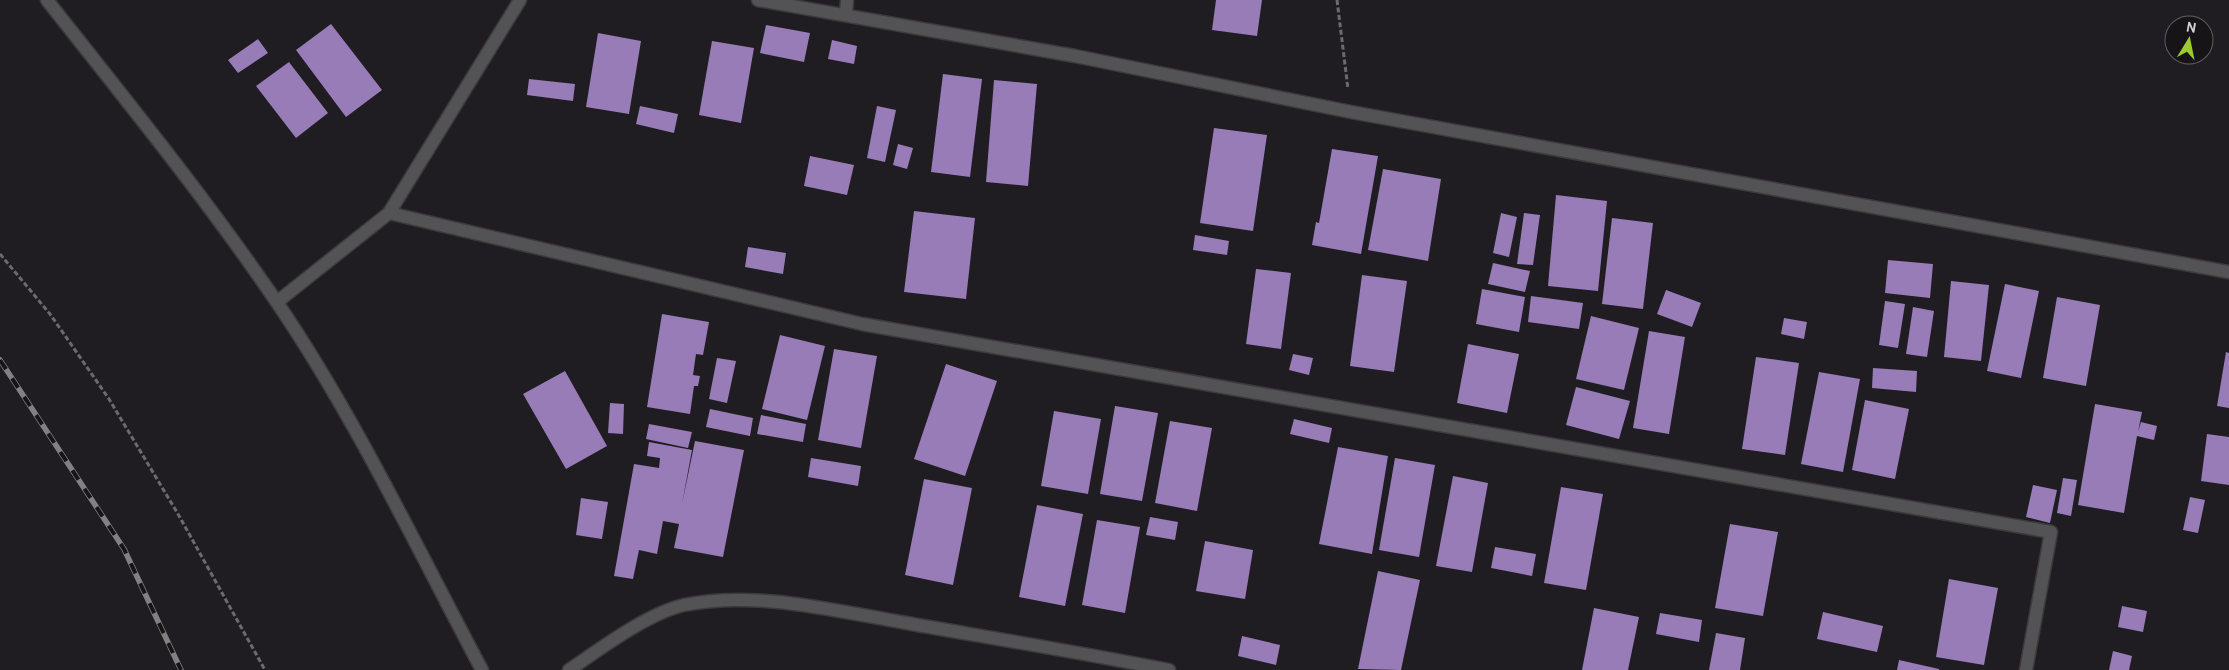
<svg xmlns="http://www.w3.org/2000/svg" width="2229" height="670" font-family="Overpass,sans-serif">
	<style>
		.building { fill: #977cb7 }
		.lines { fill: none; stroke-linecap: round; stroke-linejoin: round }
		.minor-casing { stroke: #3b3a3d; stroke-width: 15 }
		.path { stroke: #6c6a6e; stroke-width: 3; stroke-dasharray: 5 2.5; stroke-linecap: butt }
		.minor { stroke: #535254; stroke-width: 12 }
		.rail-casing { stroke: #818083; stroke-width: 5.5 }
		.rail { stroke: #161417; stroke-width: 4; stroke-dasharray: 11; stroke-linecap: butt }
	</style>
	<rect width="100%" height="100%" fill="#1f1d21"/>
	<path class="building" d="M1216,0H1262L1257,36L1212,30Z
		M331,24L382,90L346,117L296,50Z
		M766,25L810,33L804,62L760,53Z
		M598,33L641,41L629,114L586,107Z
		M258,39L268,53L238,73L228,60Z
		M832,40L857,46L854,64L828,59Z
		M712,41L754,48L741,123L699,115Z
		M289,62L328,113L296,138L256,86Z
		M943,74L982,79L970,177L931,172Z
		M529,79L575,84L573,101L527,95Z
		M994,80L1037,84L1028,186L986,182Z
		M640,106L678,114L674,133L636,124Z
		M877,106L896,110L885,162L867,158Z
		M1214,128L1267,135L1253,231L1200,223Z
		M898,144L913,148L907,169L893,165Z
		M1332,149L1378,156L1361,254L1312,245L1316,222L1319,223Z
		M810,156L854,165L847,195L804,186Z
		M1383,169L1441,179L1428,261L1368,250Z
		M1556,195L1607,201L1598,291L1548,286Z
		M914,211L975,218L966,299L904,292Z
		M1501,213L1517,217L1509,257L1493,253Z
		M1524,213L1540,215L1533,265L1517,264Z
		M1612,218L1653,223L1643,309L1602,304Z
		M1195,235L1229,241L1227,255L1193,250Z
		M748,247L786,253L783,274L745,267Z
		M1888,260L1933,264L1930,298L1885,293Z
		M1493,263L1530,271L1525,292L1488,284Z
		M1256,269L1291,273L1281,349L1246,344Z
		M1362,275L1407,281L1394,372L1350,366Z
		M1951,281L1989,285L1981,361L1944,357Z
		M2005,284L2039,291L2021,378L1987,371Z
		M1482,289L1525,297L1519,332L1476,324Z
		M1666,290L1701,303L1692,327L1657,314Z
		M1531,296L1583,303L1579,329L1528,322Z
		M2057,297L2100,305L2086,386L2043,378Z
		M1885,301L1905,304L1898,348L1879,345Z
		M1913,307L1934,311L1927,357L1906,354Z
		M662,314L709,322L703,355L696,354L693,375L700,376L698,386H694L690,414L647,407Z
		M1591,316L1639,328L1624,390L1576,379Z
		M1784,318L1807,322L1804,339L1781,334Z
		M1649,331L1685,337L1669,434L1633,428Z
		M780,335L825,346L807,420L762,409Z
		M1468,344L1519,354L1507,413L1457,403Z
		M834,349L877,356L861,448L818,440Z
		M2226,352L2229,353V408L2217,406Z
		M1293,354L1313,358L1309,375L1289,370Z
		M1756,357L1799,363L1785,455L1742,449Z
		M717,358L736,361L727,403L709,399Z
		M946,364L997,381L965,476L914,459Z
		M1873,368L1917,371L1916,392L1872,388Z
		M565,371L607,446L566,469L523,394Z
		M1819,372L1860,379L1843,472L1801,464Z
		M1576,387L1630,401L1619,439L1566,425Z
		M1865,400L1909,409L1895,479L1852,470Z
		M610,403L624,404L623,434L608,433Z
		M2095,404L2142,412L2138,432L2141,422L2157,426L2154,440L2137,436L2124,513L2078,505Z
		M1115,406L1158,413L1142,501L1100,494Z
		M710,409L753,418L750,436L706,427Z
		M1054,411L1101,419L1088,494L1041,486Z
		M761,415L806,424L803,442L757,434Z
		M1294,419L1332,428L1329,443L1290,434Z
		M1170,421L1212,428L1197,511L1155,503Z
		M649,424L692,432L688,448L646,439Z
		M2207,434L2229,437V485L2201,481Z
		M695,441L744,450L723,557L674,548L679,524L663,521L657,554L639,550L633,579L614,576L634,464L659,468L660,458L647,456L649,442L692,450L682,504Z
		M1338,447L1388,456L1372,554L1319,544Z
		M811,458L861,466L858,486L808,477Z
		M1395,458L1435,465L1419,557L1379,550Z
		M1453,476L1488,483L1472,572L1436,566Z
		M2063,478L2077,480L2071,516L2057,513Z
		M924,479L972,488L953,585L905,575Z
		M2033,485L2057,490L2050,523L2026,517Z
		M1561,487L1603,494L1586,590L1544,583Z
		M2190,497L2205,500L2198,533L2183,530Z
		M581,498L608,502L602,539L576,535Z
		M1037,505L1083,514L1065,606L1019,597Z
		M1150,517L1178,522L1175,540L1146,535Z
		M1097,520L1140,527L1125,613L1082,605Z
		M1730,524L1778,532L1763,616L1715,608Z
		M1205,541L1253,550L1245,599L1196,591Z
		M1495,547L1536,554L1532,576L1491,568Z
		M1378,571L1420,580L1401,670L1358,669Z
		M1949,579L1998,588L1984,665L1936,657Z
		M2122,606L2147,611L2143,632L2118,627Z
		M1594,608L1639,617L1628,670H1582Z
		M1823,612L1883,626L1877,652L1817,639Z
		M1660,613L1702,620L1699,642L1656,634Z
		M1716,633L1745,638L1740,670H1709Z
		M1242,636L1280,645L1276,665L1238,656Z
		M2113,651L2132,656L2129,670H2109Z
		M1899,660L1939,669V670H1897Z"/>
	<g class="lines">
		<g class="minor-casing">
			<path id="minor" d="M47,0C125,99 205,197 276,301C354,415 417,548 482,670
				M758,0L1075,56L1351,112L2229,272
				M846,14L847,0
				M389,213L862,324L2051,532L2026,670
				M277,302L389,213L520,0
				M569,670C600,649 648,613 684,605C759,590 838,612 912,624C998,639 1083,653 1169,670"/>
		</g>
		<path class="path" d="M1337,0L1348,89
			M0,254L50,314L109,399L178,514L265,670"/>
		<use href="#minor" class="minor"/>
		<g class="rail-casing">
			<path id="rail" d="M0,360L124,549L181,670"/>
		</g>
		<use href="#rail" class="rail"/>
	</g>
	<g transform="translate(2189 40) rotate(10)"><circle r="24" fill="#161417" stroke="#615f62"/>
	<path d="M0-4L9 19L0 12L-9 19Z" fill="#9dca30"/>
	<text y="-8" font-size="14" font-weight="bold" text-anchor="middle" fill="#d1d0d3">N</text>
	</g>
</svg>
